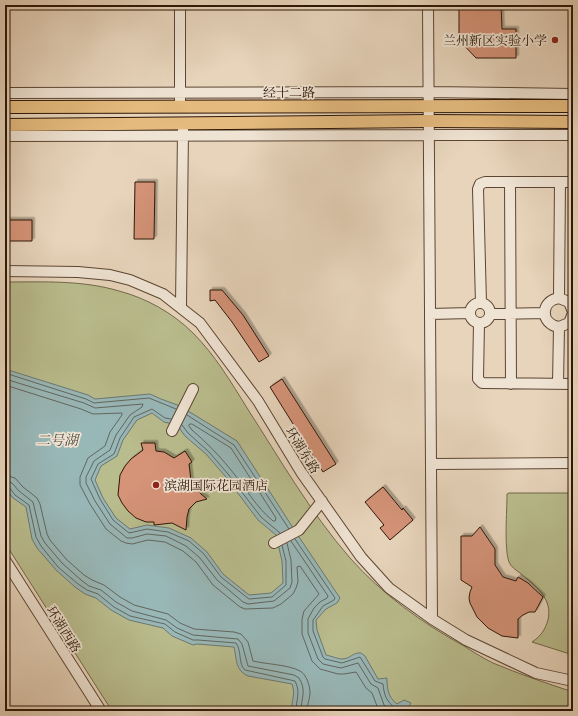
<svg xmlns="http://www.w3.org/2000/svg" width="578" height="716" font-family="'IM FELL Double Pica','Noto Serif SC',serif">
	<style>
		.green { fill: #b9bc8d; stroke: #73694a }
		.water { fill: #98b7b7; stroke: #6d7770; fill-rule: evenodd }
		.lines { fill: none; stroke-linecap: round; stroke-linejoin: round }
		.shore { stroke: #62665e; stroke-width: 1 }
		.building { fill: #d59378; stroke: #2d1606; filter: url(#shadow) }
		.minor-casing { stroke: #5c4633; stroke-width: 12 }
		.major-casing { stroke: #2d1606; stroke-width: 14 }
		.minor { stroke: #efe3d3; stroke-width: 10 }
		.major { stroke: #e4ba7e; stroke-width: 12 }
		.poi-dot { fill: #8f2418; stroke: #efe3d3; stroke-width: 1.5 }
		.labels { text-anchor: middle; stroke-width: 3.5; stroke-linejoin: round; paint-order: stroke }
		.poi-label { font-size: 13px; fill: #2d1606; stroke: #efe3d3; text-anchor: end }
		.street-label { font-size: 13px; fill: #2d1606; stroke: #efe3d3 }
		.water-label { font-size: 14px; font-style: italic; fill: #524e44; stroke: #efe3d3 }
	</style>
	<defs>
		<filter id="shadow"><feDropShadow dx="2.5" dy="-2.5" stdDeviation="0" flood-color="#0004"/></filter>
	</defs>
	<rect width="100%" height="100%" fill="#e7d4bb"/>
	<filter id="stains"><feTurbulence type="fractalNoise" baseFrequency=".005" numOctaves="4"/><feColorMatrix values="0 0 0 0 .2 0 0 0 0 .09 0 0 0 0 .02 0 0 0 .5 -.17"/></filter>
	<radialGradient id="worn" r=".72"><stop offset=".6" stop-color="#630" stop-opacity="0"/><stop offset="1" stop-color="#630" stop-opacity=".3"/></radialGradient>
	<path class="green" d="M5,282C44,282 82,280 119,291C146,298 173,313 193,333C215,355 231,382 247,408C280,459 310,512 350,558C382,594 422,623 464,646C473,652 483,658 493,663C519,674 546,683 573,692V711H112L5,543Z
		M509,493H573V655L532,642C541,636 545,630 548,620C553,598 535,586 520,573C516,570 511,567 509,562C504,548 507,511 507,494Z"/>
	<path class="water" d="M5,369L88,395L95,399L150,394L161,399L180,406L237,441L299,537L340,598L337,603L326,609L316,620L317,630L326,655C331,656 338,659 342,659C350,659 353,652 361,653L365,656L378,679L387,678C387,689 388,697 397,704L404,700L411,703L406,711H292C291,699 296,696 292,684L248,676C235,670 237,660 234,647L197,644L193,645L172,636L163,628L129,620L111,610L96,598L85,594L75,587L56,570L37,548L32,539L26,507L13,498L5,488ZM152,413L164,422L177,425L185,436L206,454L225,476L258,520L276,535L282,561L283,583L271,593L249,595L223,574L207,552L191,538L169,528L147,525L130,529L116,518L103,498L95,480L101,466L117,456L123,440L137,420Z"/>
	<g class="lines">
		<path class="shore" d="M5,373L86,399L94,403L149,398L176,409
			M5,379L84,403L95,408L143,404L142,407L130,415L116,435L110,450L94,461L86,477V483L95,501L110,524L127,538H132L147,534L166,536L186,546L200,558L217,580L243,602L248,604L274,601L290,588L292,582L291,560L287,543
			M5,385L81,409L93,414L122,413V415L110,432L105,446L88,458L80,477V485L90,504L106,529L121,541L126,543L132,544L148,540L165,542L183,551L196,562L213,585L240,607L245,609L273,608L281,604L293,594L296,588L298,582L297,567L300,566L319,594L304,611L302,619V634L312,661L320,669L338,674H344L356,672L366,688L372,693L377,706L382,711
			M187,415L234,445L289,529
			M171,419L165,418L152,409L134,417L120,438L114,454L98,464L91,479L100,499L113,520L129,533L147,529L168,532L189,541L204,554L221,577L249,599L272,597L286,585V561L282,545
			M190,424H192L231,448L276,518L275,521H273C256,507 245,487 231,470C219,455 206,442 192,430L189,426Z
			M182,425L188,433L209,452L228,474L261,517L280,533
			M5,475L15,478L23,487L37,498L40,504L47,534L50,540L66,559L84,575L92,580L104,585L120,597L134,605L168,614L180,623L194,629L234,632L241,634L248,642L253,661C265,664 290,665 300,671C306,674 310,685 310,693C310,699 307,704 307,711
			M5,481L12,483L19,491L33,502L41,536L45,543L62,563L81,580L89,586L101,590L116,602L132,611L166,620L177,628L193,635L238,639L242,644L248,666L294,675L299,678C307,691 301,698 301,711
			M5,486L9,487L15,495L29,505L36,537L41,546L58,567L78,584L87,590L98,594L114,607L130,616L165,624L175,632L193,640H198L236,643C242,651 238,664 245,670L295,681C301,693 296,699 296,711
			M295,539L335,598L334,600L323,606L313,620V631L323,657L325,659L342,663L360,657L375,681L383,684C384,694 386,701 395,708L402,707L403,711
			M291,541L328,596L327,598L320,602L314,608L308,619V633L318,659L323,664L341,668L358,663L371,684L378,688L384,705L391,711"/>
	</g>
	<path class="building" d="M459,5H501L502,29H516V58H476L459,40Z
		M135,182H155L154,239H134Z
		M5,220H32V241H5Z
		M210,290H222L243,315L269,356L259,362L232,322L215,300L210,301Z
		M282,379L336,464L323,472L270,387Z
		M141,443H155L156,451L164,452L174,458L185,451L192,462L189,464L191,480L201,494L207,499L196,502L189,509L187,517L186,530L172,523L154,525V522H146L136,518L128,511L122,503L118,495L120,475L125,466L131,459L143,450Z
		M383,487L402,510L403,508L413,520L390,540L380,528L384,525L365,502Z
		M480,527L495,549V565L503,577L516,581L518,577L528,583L543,597L535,612H529L523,615L518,619V638L502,636L488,628L477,617L470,603L469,598L470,592L472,587L461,580V536H472Z"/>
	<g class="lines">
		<g class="minor-casing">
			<path id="minor" d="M180,5V106
				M428,5L432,619
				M5,93L429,92L573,94
				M5,136L429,135H573
				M510,182L511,384
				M5,271L78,272L110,275L130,280L163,294L200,323L258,401L301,472L361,557L389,588L432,619L466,640L536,673L573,681
				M559,298L560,182
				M470 313a10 10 0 1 1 20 0a10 10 0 1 1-20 0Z
				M481,303L478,189L480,184L485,182H573
				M181,307L183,130
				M573,312L569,302L559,298C540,301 540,324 559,327L569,323L573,313
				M430,314L470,313
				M491,314L544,313
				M479,323L478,379L482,383L573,384
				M558,384L559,327
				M172,431L193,389
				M431,464L573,463
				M274,543L299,530L322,501
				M5,560L101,711"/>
		</g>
		<g class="major-casing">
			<path id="major" d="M5,107L573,106
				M5,125L429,121L573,122"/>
		</g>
		<use href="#minor" class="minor"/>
		<use href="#major" class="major"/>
	</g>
	<g class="poi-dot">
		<circle cx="555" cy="40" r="4"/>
		<circle cx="156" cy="485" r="4"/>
	</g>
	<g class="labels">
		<g class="poi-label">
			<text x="547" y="45">兰州新区实验小学</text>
			<text x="164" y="490" text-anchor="start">滨湖国际花园酒店</text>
		</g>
		<g class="street-label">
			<text x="289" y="97">经十二路</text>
			<text transform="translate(303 450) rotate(58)" y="5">环湖东路</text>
			<text transform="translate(64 629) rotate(58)" y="5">环湖西路</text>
		</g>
		<g class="water-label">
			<text x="57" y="445">二号湖</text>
		</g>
	</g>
	<rect width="578" height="716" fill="none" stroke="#e7d4bb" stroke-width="20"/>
	<rect x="6" y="6" width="566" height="704" fill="none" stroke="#2d1606" stroke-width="2"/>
	<rect x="10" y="10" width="558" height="696" fill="none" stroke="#2d1606"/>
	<rect width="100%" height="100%" filter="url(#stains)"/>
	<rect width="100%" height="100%" fill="url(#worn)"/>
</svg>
